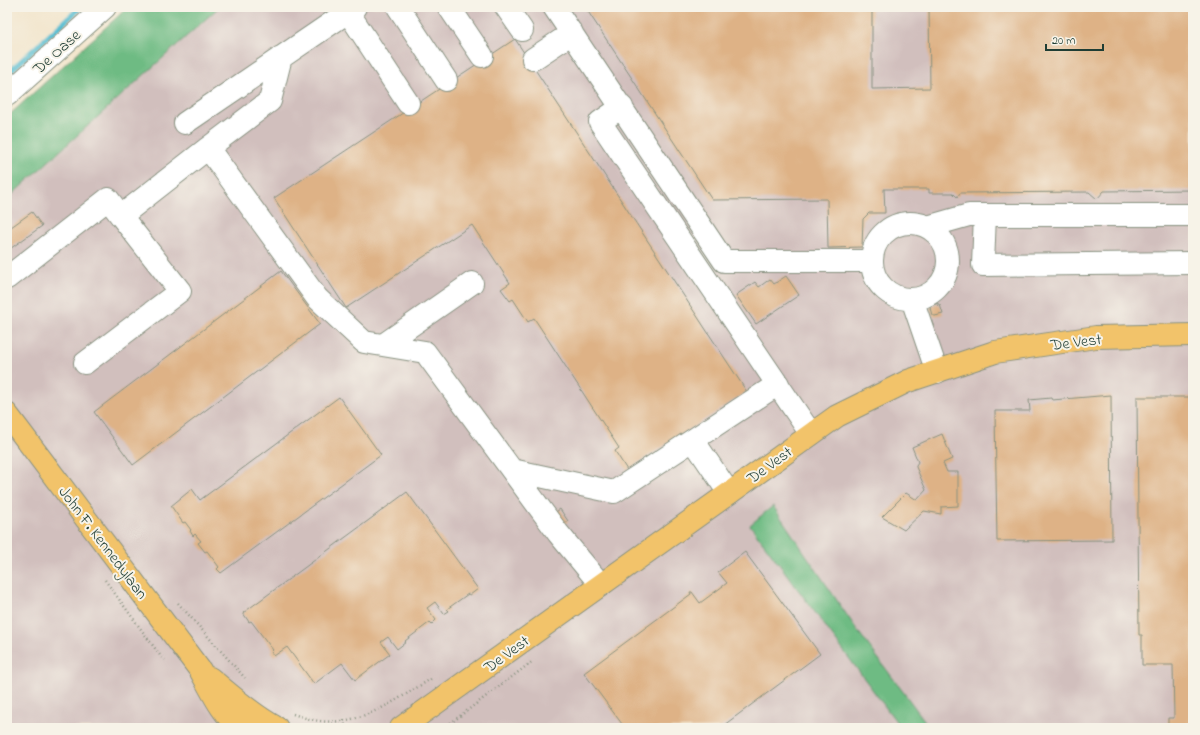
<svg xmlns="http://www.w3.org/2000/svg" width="1200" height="735" font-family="'Indie Flower',sans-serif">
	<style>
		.industrial { fill: #d1bfbd }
		.forest { fill: #6ebb83; stroke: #467c5c }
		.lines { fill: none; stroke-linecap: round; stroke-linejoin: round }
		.stream { stroke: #55bdd2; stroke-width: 5.5 }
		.building { fill: #deb286 }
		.minor-casing { stroke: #899281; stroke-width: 24 }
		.major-casing { stroke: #899281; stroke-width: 24 }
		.path { stroke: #899281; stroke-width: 2.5; stroke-dasharray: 1 3; stroke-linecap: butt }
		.minor { stroke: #fff; stroke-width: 22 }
		.major { stroke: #f2c36a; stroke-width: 22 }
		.labels { text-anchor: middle; stroke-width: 4; stroke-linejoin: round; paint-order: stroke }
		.street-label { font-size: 16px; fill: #1f3d34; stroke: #f7f3e8 }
	</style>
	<rect width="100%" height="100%" fill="#f7f3e8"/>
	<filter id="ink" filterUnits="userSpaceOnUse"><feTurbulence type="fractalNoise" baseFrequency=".025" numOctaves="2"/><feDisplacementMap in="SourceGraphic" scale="8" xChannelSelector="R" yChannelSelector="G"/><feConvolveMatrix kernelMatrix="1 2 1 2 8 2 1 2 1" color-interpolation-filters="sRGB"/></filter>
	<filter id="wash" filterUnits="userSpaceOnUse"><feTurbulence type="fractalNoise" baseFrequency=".012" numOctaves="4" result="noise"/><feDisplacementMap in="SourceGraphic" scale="16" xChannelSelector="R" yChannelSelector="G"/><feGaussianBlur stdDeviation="0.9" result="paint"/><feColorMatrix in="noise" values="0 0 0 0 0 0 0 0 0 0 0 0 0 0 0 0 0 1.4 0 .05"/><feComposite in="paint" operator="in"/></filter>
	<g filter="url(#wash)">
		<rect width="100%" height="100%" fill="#f3e6ce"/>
		<path class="industrial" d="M219,7H1193V728H7V199Z"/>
		<path class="forest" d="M128,7H219L7,199V117Z
			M773,506L857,630L930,728H901L750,525Z"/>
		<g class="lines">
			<path class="stream" d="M7,74L81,7"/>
		</g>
		<g id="blocks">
			<path class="building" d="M585,7H872V89L930,88L929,7H1193V190L1104,191L1097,199L1089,192L960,193L957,197L953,193H929V189H884L885,213H869L863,219L862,247L828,248L827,199L712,200Z
				M515,39L747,392L627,470L615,451L619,448L534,318L528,322L513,299L510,301L501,289L510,283L472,225L346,308L274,198Z
				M32,212L42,226L7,251V230Z
				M281,271L320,324L133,465L94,412Z
				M786,276L799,295L756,324L736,295L755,282L759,287L770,279L774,284Z
				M938,303V306L940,305L943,314L935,316L932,315L930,308L931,306Z
				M1111,395L1112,540L997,541L995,411H1030L1029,400L1051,398L1052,400Z
				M339,397L381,455L221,573L217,569L219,567L207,551L205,552L198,543L201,541L195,534L193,536L190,531L191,530L185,522L183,523L171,506L192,489L200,500Z
				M1137,397H1193V728H1168V718H1174L1173,665H1142V635H1139Z
				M942,434L952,459L943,463L947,472H958V506L941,507V514L924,511L904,530L882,517L906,493L917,500L926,490L916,467V465L918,462L912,447Z
				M407,492L478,589L470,595L468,594L447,609L449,611L444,614L435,602L427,608L436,620L432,624L430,622L405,641L406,642L397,649L388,637L381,642L390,654L355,680L342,663L314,684L287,647L274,656L271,652L273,650L251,621L249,622L243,613Z
				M560,509L568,521L561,526L553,514Z
				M745,552L820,654L720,728H625L584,673L691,594L690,592H692L700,603L727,583L718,572Z"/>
		</g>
	</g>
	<g filter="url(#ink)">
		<use href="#blocks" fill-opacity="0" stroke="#899281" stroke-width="1"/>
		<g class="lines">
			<g class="minor-casing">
				<path id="minor" d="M398,7L446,80
					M449,7L482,56
					M506,7L522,30
					M554,7L724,261H872
					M348,12L408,103
					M281,57L270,101L208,148L317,298L364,342L425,352L558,533L601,585
					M533,59L572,33
					M7,95L105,7
					M622,107L600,122L811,434
					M185,123L355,7
					M985,215L983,265L1193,263
					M872 261a38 38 0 1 1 76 0a38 38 0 1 1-76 0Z
					M927,227L969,215H1193
					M7,278L108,199L121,216
					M912,299L937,372
					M383,345L472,283
					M85,363L180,291L121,216L208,148
					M693,440L729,493
					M512,470L614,492L778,384"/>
			</g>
			<g class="major-casing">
				<path id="major" d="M7,414L200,670C212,691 221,713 240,728
					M210,678C232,696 252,714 277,728
					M401,728L837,416L908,381L995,352L1096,337L1193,335"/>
			</g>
			<path class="path" d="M7,388L12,394
				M105,580L162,658L165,660
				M178,603L245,678
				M293,714C302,717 311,720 320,721C362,726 397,699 431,679
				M343,720L346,728
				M444,728L533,661"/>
			<use href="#minor" class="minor"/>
			<use href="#major" class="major"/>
		</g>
	</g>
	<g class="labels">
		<g class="street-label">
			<text transform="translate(56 51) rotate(-42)" y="6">De Oase</text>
			<text transform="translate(1076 341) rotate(-7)" y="6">De Vest</text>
			<text transform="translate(769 464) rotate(-36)" y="6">De Vest</text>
			<text transform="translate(104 542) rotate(53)" y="6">John F. Kennedylaan</text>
			<text transform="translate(506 653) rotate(-36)" y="6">De Vest</text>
		</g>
	</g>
	<rect width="1200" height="735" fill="none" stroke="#f7f3e8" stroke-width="24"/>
	<path d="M1046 44v6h57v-6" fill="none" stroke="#1f3d34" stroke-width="2"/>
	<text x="1052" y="44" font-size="12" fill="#1f3d34" stroke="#f7f3e8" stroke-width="3" paint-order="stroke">20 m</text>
</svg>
